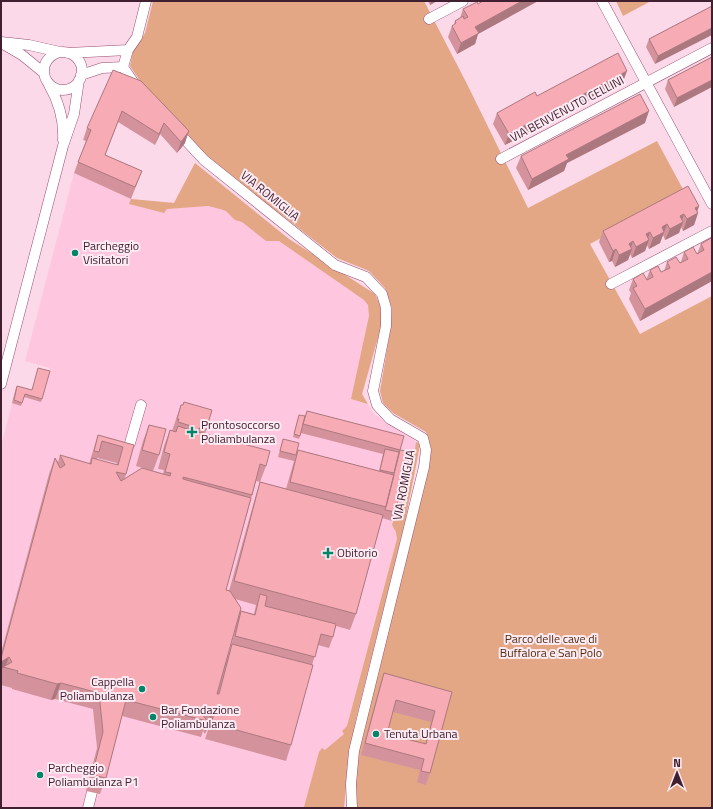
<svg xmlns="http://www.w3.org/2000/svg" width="713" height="809" font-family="'Titillium Web',sans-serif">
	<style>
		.built { fill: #ffc7df }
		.green { fill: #e4a785 }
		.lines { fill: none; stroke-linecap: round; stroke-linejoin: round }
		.street-casing { stroke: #974d72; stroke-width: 11 }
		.street { stroke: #fff; stroke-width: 10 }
		.wall { fill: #d4939c; fill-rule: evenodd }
		.shaded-wall { fill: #ac787f }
		.building { fill: #f6abb5; stroke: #ac787f; fill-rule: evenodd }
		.poi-dot { fill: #008568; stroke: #fdebf3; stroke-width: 1.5 }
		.labels { text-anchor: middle; stroke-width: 4; stroke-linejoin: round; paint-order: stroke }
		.street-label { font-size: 12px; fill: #402030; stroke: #fdebf3 }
		.poi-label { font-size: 12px; fill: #402030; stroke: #fdebf3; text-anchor: start }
		.park-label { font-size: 12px; fill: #51290e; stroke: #fdebf3 }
	</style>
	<rect width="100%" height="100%" fill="#fcd9e8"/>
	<path class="built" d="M195,163L289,239L375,294L380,305L381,327L362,395L374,414L420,444L404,527L356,719L349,756L344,808H1V446L16,388L31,393L37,371L49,373L50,368L25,361L74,173L131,199L174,203Z"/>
	<path class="green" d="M153,1H424L467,84L528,208L657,141L685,193L590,244L640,334L712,296V808H356L355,784L357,753L404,569L428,468L431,448L426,432L393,413L383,403L380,391L391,326L392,308L385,288L369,271L337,258L207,157L140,81L130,66L133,51L145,33Z
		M616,1H651L623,16Z
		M195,163L289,239L375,294L380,305L381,314V327L362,394L368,404L351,399L369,316L368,305L364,300L279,241H266L242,222L235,220L226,211L220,209L208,206L167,209L164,213L129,204L131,199L174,203Z
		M416,442L420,444L419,450L404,527L356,719L349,756L344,808H309L304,807L319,752L322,748L325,750L344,734L342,731L347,726L397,539L396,532L392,525L414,456Z"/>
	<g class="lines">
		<g class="street-casing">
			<path id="street" d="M602,1L712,204
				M429,19L463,1
				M1,42L29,45L60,52
				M3,44L22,55L44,73
				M44 71a19 19 0 1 1 38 0a19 19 0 1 1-38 0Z
				M68,53L128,50
				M81,75L102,68L123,67
				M49,85C59,102 64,120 63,140
				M136,86L123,67L128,50L137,37L146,1
				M177,131L204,160L335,265L366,277L382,294L386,308V326L373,391L377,405L390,419L423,438L426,450L424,467L354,751L351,784L352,808
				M501,159L712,48
				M611,284L712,231
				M1,384L63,146L74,114L79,80
				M130,443L141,405
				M88,808L92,792"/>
		</g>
		<use href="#street" class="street"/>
	</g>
	<path class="wall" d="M428,1H437L430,5Z
		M483,1H538L478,34L475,44L457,54L448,37L452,26L454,25L455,21L460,18L463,9L478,4Z
		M712,6L655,64L646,47L649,39Z
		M712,57L674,107L665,89L668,80Z
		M141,81L185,143L177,153L160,134L155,145L118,122L105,155L142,171L131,199L74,173L86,141L83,140L87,128Z
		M623,82L505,145L493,124L497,113L537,96Z
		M645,123L567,163L564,171L528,190L516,168L521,156Z
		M699,206L697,211L698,213L694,225L683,231L681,227L679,233L665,240L663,235L660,243L649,249L647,245L645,251L632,258L630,254L628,260L615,267L612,261L609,262L599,242L603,231Z
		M711,238L712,281L640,321L629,299L631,293L629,290L633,279L646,280L650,270L661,272L664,271L667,262H681L684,252L697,254L701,244Z
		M16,388L42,399L41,402L24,397L21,406L12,403Z
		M181,405L206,430L205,434L266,466L260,482L256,481L226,590L229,591L255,498L260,482L286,489L294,461L298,450L379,471L383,454L301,433L299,439L293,437L298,418L305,416L307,411L400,450L395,512L392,521L382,518L356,614L350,630L336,626L333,637L329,648L318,645L312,665L291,745L286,761L205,739L208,730H207L205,734L203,731L201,737L122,716L106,778L100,794L86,791L97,748L93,709L55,699L51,700L12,689V688L1,685V653L49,474L55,458L58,462L60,455L89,464L93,451L98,435L134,445L125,478L163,474L164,470L158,469L164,446L170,430L172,431ZM97,458L117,463L116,465L97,460ZM235,599L256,605L254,614L241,611L237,622L231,647L227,659Z
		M149,425L159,455L153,471L136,466L143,441Z
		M283,439L296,455L294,461L278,457Z
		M384,673L452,692L430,773L426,785L417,782L420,770L361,755L380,684ZM393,712L431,722L425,744L387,734Z"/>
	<path class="shaded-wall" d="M431,1H437L430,5Z
		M522,1H538L478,34L475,44L457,54L461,43L475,27Z
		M712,28V35L655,64L658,56Z
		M627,71L623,82L505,145L509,134Z
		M712,80V87L674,107L677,98Z
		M649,111L645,123L567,163L564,171L528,190L532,179L566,155Z
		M164,123L160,134L155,145L159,134Z
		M189,131L185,143L177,153L181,142Z
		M699,206L696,215L698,213L694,225L683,231L687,219L695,208Z
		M684,214L681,223L683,222L679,233L665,240L670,229L680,216Z
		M667,224L660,243L649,249L653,238L662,227Z
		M650,232L647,241L649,240L645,251L632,258L636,247L646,234Z
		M633,241L630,250L632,249L628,260L615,267L619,255L629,244Z
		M616,249L612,261L609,262L613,251Z
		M712,272V281L640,321L645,309Z
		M9,657L5,668L3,667L1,672V662Z
		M61,683L55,699L51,700L57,684Z
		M205,709L201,720V712Z"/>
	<path class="building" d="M483,1H522L475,27L479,33L461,43L452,26L456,23L455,21L463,16L464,19L468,17L463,9L477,2L478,4Z
		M712,6V28L658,56L649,39Z
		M618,53L627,71L509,134L497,113L535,92L537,96Z
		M712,57V80L677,98L668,80Z
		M113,70L141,81L189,131L181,142L164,123L159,134L122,111L105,155L142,171L135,187L78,162L91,130L87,128Z
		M640,94L649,111L566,155L569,159L532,179L521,156Z
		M688,186L699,206L695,208L698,213L687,219L684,214L680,216L683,222L670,229L667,224L662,227L664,232L653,238L650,232L646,234L649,240L636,247L633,241L629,244L632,249L619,255L616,249L613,251L603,231Z
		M711,238L712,241V272L645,309L633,288L637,286L633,279L643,273L647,280L653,277L650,270L658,266L661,272L670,268L667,262L676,257L680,263L688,259L684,252L693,247L697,254L704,250L701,244Z
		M38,368L50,371L42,399L25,394L22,403L14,400L17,386L32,390Z
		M184,402L212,410L206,430L199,428L198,432L270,451L266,466L260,464L252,495L183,477V479L251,498L226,590L230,591L241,608L217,694H219L232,644L313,665L291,745L211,723L214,714L212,713L211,718L205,709L201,712L207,721L126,700L106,778L92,775L103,732L99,693L61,683L57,684L17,673L18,671L3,667L12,662L9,657L1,662V658L55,458L60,468L65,465L60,455L91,464L92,458L118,465L123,447L102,441L99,452L94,451L98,435L134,445L126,474L116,472L121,481L142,468L170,476L171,473L165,472L170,454L164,452L170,430L176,432L178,426L190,430L191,426L178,422L179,419H177L181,405H183Z
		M307,411L404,436L400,450L303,424Z
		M299,415L305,416L300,436L294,434Z
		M149,425L166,429L159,455L142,450Z
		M283,439L299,443L296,455L280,451Z
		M385,449L399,452L394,473L380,470Z
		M298,450L394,475L386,507L290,482Z
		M400,450L411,452L395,512L385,510Z
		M260,482L383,515L356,614L234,581Z
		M260,594L267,596L265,606L336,624L333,637L321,634L315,657L235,636L241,611L255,615Z
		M384,673L452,692L430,773L421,771L424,759L365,743ZM396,700L435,711L426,744L387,734Z"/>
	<g class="poi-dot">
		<circle cx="75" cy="253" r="4"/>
		<path d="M190 426h4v4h4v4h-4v4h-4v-4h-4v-4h4z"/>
		<path d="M326 547h4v4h4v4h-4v4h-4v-4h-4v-4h4z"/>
		<circle cx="142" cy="689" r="4"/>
		<circle cx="153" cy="717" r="4"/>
		<circle cx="376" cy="734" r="4"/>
		<circle cx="40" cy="775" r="4"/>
	</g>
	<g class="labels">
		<g class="street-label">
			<text transform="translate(567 109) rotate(-28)" y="4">VIA BENVENUTO CELLINI</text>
			<text transform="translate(270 196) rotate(39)" y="4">VIA ROMIGLIA</text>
			<text transform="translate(404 485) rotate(-79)" y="4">VIA ROMIGLIA</text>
		</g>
		<g class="poi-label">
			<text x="83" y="250">Parcheggio<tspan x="83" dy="14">Visitatori</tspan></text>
			<text x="201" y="429">Prontosoccorso<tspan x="201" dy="14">Poliambulanza</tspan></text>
			<text x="337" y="557">Obitorio</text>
			<text x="134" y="686" text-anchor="end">Cappella<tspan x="134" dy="14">Poliambulanza</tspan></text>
			<text x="161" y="714">Bar Fondazione<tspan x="161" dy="14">Poliambulanza</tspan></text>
			<text x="384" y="738">Tenuta Urbana</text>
			<text x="48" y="772">Parcheggio<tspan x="48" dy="14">Poliambulanza P1</tspan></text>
		</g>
		<g class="park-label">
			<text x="551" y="643">Parco delle cave di<tspan x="551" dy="14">Buffalora e San Polo</tspan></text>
		</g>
	</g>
	<rect width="713" height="809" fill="none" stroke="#402030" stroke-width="4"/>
	<g transform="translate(677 773)" stroke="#fdebf3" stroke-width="3" paint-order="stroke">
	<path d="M0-3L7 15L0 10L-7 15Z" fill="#402030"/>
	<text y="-6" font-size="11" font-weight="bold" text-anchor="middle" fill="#402030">N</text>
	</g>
</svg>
